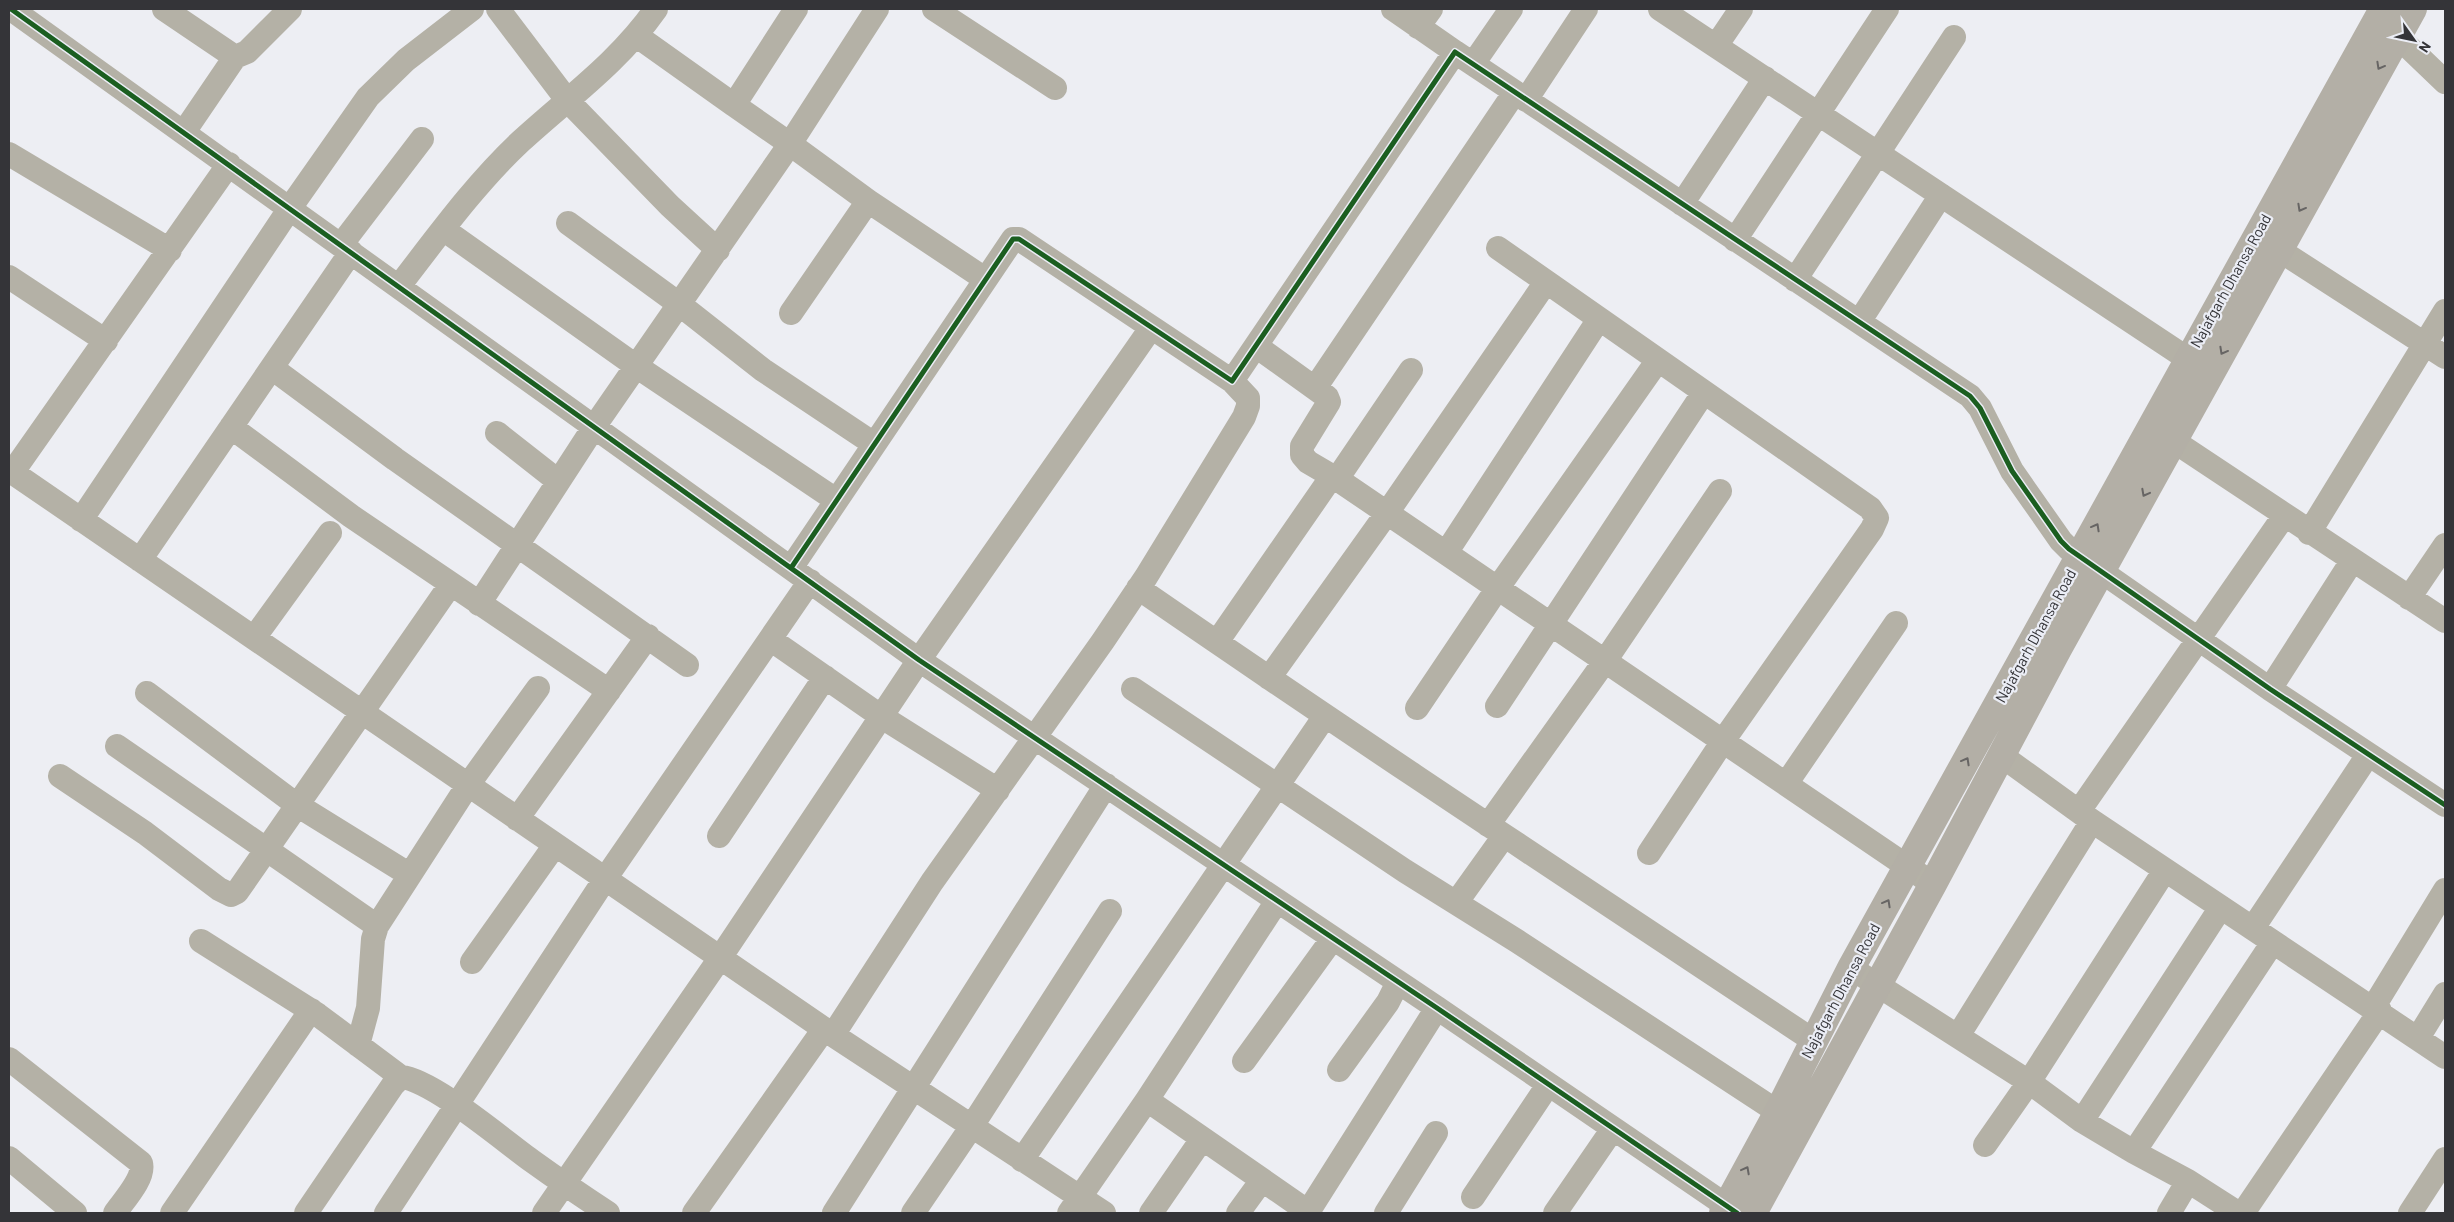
<svg xmlns="http://www.w3.org/2000/svg" width="2454" height="1222" font-family="Barlow,sans-serif">
	<style>
		.lines { fill: none; stroke-linecap: round; stroke-linejoin: round }
		.street { stroke: #b4b1a6; stroke-width: 24 }
		.secondary { stroke: #b3afa6; stroke-width: 28 }
		.cycleway-casing { stroke: #ebedf5; stroke-width: 8 }
		.cycleway { stroke: #1b5e20; stroke-width: 5 }
		.oneway { stroke: #676564 }
		.labels { text-anchor: middle; stroke-width: 4.5; stroke-linejoin: round; paint-order: stroke }
		.street-label { font-size: 15px; fill: #343438; stroke: #ebedf5 }
	</style>
	<rect width="100%" height="100%" fill="#edeef3"/>
	<g class="lines">
		<path class="street" d="M11,9L919,660L1437,1008L1737,1213
			M164,9L235,57L247,52L290,9
			M498,9L567,100L670,206L718,250
			M934,9L1055,88
			M1393,9L1455,52
			M1660,9L2188,359
			M1418,27L1431,9
			M637,36L734,105L796,9
			M2397,36L2445,82
			M1716,46L1741,9
			M1473,64L1511,9
			M1526,100L1586,9
			M734,105L790,144L877,9
			M184,132L235,57
			M9,154L170,250
			M1682,204L1765,78
			M568,223L679,304L763,370L874,444
			M443,229L636,366L836,500
			M1735,240L1887,9
			M2265,241L2445,357
			M341,245L422,139
			M1498,248L1870,508L1877,518L1872,529L1723,741L1649,853
			M9,277L106,341
			M1795,280L1954,37
			M399,286C437,237 475,184 521,141C569,97 618,63 656,9
			M791,313L868,201
			M1859,322L1941,195
			M1256,346L1327,397L1329,402L1302,446V455L1308,462L1337,479L1933,884
			M272,368L395,459L687,665
			M1315,388L1515,92
			M231,427L351,516L609,691
			M2157,430L2445,621
			M497,433L558,481
			M9,470L833,1035L1104,1213
			M12,473L229,164
			M1337,479L1411,370
			M81,520L290,208L368,97L406,60L472,9
			M2309,533L2445,311
			M1446,553L1599,319
			M140,560L351,252
			M791,568L1013,239H1019L1232,381L1455,52L1970,396L1980,408L2012,471L2061,541L2069,549L2270,689L2445,805
			M1138,588C1361,742 1588,891 1814,1041
			M2409,598L2445,545
			M479,604L594,427L790,144L868,201L985,279
			M254,638L330,533
			M770,639L882,717L998,790
			M1217,642L1332,476
			M1269,678L1387,513L1546,282
			M1133,689L1405,871L1517,941L1778,1112
			M2270,689L2352,561
			M147,693L297,805L410,875
			M1497,706L1704,392
			M1417,708L1497,589L1658,360
			M117,746L377,926
			M2002,756L2092,821L2445,1057
			M60,776L145,833L219,889L231,895L237,892L451,584
			M1786,784L1896,623
			M2079,811L2284,516
			M517,819L648,636
			M1488,825L1605,661L1720,491
			M719,836L825,677
			M1456,903L1504,836
			M2253,928L2368,755
			M201,941L318,1015L401,1077
			M472,962L555,845
			M1851,968L2029,1082L2082,1121L2134,1152L2188,1181L2238,1213
			M2373,1008L2445,890
			M833,1035L932,882L1103,641L1146,577L1244,417L1248,406V398L1232,381
			M1958,1036L2092,821
			M2418,1038L2445,994
			M358,1045L368,1008L373,939L377,926L468,785L538,688
			M9,1059L141,1163C145,1178 124,1200 115,1213
			M1244,1061L1333,938
			M1339,1070L1388,1002L1398,982
			M1147,1100L1310,1213
			M2082,1121L2221,907
			M1985,1145L2029,1082L2165,870
			M2134,1152L2273,942
			M9,1158L75,1213
			M1022,1160L1325,716
			M1473,1197L1548,1085
			M1308,1212L1437,1008
			M172,1213L311,1010
			M306,1213L393,1085L401,1077C433,1080 504,1141 532,1161C557,1179 582,1196 608,1213
			M386,1213L605,879L810,581
			M544,1213L720,958L919,660L1151,328
			M694,1213L824,1029
			M834,1213L1106,785
			M913,1213L972,1126L1110,911
			M1069,1213L1147,1100L1277,901
			M1151,1213L1202,1139
			M1238,1213L1262,1180
			M1386,1213L1436,1133
			M1555,1213L1612,1130
			M2169,1213L2188,1181
			M2243,1213L2380,1011
			M2410,1213L2445,1159"/>
		<path class="secondary" d="M1723,1213L1778,1112L1851,968L2383,9
			M1753,1213L1933,884L2058,649L2413,9"/>
		<g class="cycleway-casing">
			<path id="cycleway" d="M11,9L919,660L1437,1008L1737,1213
				M791,568L1013,239H1019L1232,381L1455,52L1970,396L1980,408L2012,471L2061,541L2069,549L2270,689L2445,805"/>
		</g>
		<use href="#cycleway" class="cycleway"/>
	</g>
	<defs><path id="oneway-chevron" d="M-2-3.5L2.5 0L-2 3.5" fill="none" stroke-width="1.6" stroke-linecap="round" stroke-linejoin="round" transform="scale(1.25)"/></defs>
	<g class="oneway">
		<use href="#oneway-chevron" transform="translate(2380 66) rotate(119)"/>
		<use href="#oneway-chevron" transform="translate(2301 208) rotate(119)"/>
		<use href="#oneway-chevron" transform="translate(2223 351) rotate(119)"/>
		<use href="#oneway-chevron" transform="translate(2145 493) rotate(118)"/>
		<use href="#oneway-chevron" transform="translate(2096 527) rotate(-61)"/>
		<use href="#oneway-chevron" transform="translate(1966 761) rotate(-61)"/>
		<use href="#oneway-chevron" transform="translate(1887 903) rotate(-61)"/>
		<use href="#oneway-chevron" transform="translate(1746 1170) rotate(-62)"/>
	</g>
	<g class="labels">
		<g class="street-label">
			<text transform="translate(2231 281) rotate(-61)" y="5">Najafgarh Dhansa Road</text>
			<text transform="translate(2036 636) rotate(-61)" y="5">Najafgarh Dhansa Road</text>
			<text transform="translate(1841 991) rotate(-62)" y="5">Najafgarh Dhansa Road</text>
		</g>
	</g>
	<rect width="2454" height="1222" fill="none" stroke="#343438" stroke-width="20"/>
	<g transform="translate(2414 40) rotate(123)" stroke="#ebedf5" stroke-width="4" paint-order="stroke">
	<path d="M0-4L9 19L0 12L-9 19Z" fill="#343438"/>
	<text y="-8" font-size="14" font-weight="bold" text-anchor="middle" fill="#343438">N</text>
	</g>
</svg>
